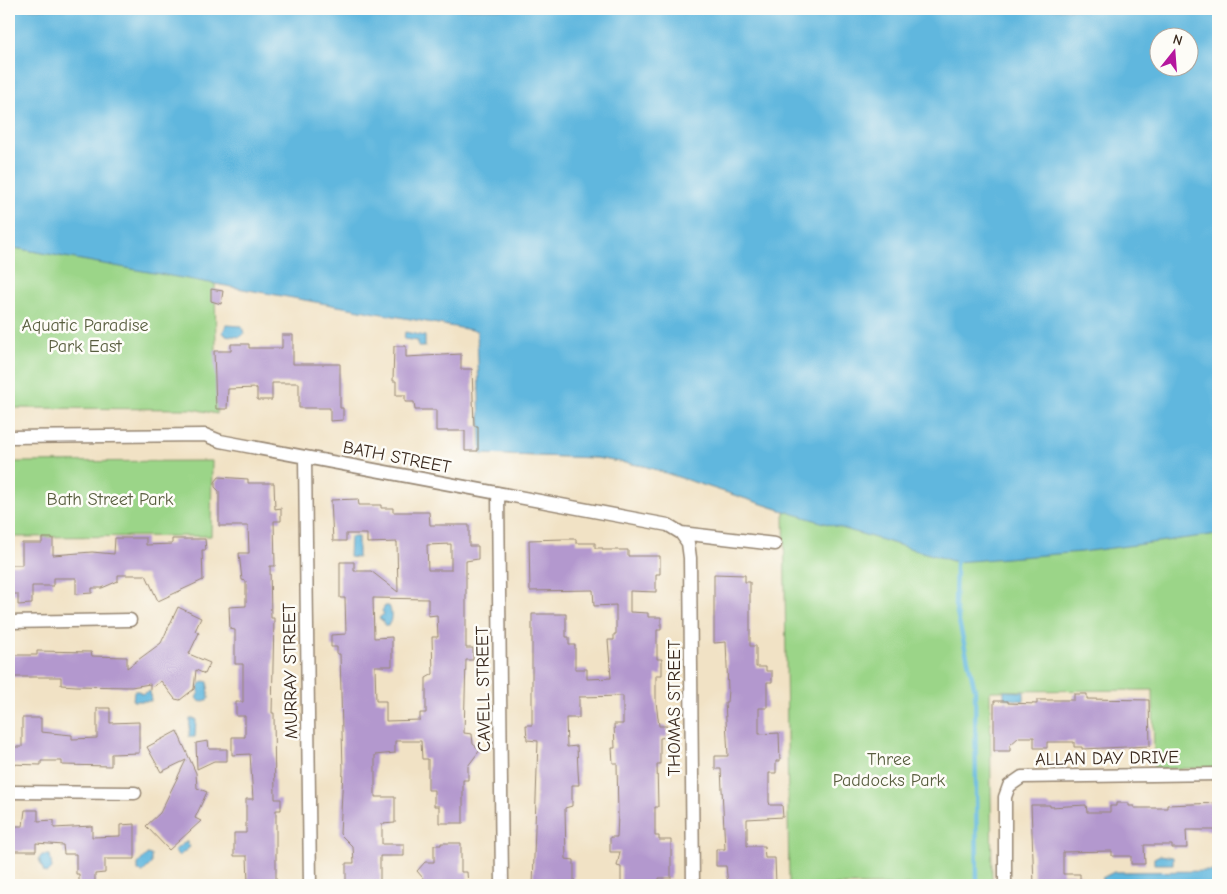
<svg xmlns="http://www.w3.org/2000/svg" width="1227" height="894" font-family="'Comic Neue',sans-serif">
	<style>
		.green { fill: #9bd588; stroke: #6b8053 }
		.water { fill: #61b7de; stroke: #4e707e; fill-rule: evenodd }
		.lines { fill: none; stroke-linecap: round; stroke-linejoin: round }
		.stream { stroke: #61b7de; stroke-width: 4.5 }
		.building { fill: #b398ce; fill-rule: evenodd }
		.street-casing { stroke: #968672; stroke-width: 15 }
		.street { stroke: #fff; stroke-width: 12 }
		.labels { text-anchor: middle; stroke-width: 5; stroke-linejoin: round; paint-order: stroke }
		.park-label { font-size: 18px; fill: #585d3e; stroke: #fdfcf7 }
		.street-label { font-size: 18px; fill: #3b2a1e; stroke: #fdfcf7 }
	</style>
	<rect width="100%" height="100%" fill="#fdfcf7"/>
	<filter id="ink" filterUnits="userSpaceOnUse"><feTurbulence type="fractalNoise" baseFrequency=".02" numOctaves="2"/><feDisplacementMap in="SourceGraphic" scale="10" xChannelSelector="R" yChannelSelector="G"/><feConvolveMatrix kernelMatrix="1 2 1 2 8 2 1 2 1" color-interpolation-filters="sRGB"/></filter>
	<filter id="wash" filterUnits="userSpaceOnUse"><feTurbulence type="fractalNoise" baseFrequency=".0096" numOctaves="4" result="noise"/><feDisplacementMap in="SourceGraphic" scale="20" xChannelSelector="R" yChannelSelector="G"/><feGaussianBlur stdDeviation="1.12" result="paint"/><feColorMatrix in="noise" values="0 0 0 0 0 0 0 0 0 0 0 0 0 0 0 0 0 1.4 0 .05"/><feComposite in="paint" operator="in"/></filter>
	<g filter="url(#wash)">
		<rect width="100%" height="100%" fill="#f1e2c5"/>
		<path class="green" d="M9,247L215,283L217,414L193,409L9,408Z
			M1218,373V768L1154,769L1153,690L990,691L992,885H789L784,511L644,466L596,458L481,454Z
			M212,461L211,536L9,537V462Z"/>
		<path class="water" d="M9,9H1218V534L1082,552L956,562L784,511L644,466L596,458L481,454L477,331L9,247ZM1160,38H1190V68H1160Z
			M226,325L242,326L244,334L240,337L225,335L223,332Z
			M405,332L425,336V347H418V341L404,339Z
			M350,537H358V558L349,557Z
			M385,606H389C392,611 392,621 388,626H385L383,621L379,618L384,614L382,611Z
			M204,681L208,682L209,699L201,702L196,698L199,692L198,686Z
			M134,691H139L141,694L150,691L151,701H133Z
			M1004,691L1024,692V701L1004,698Z
			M190,719H196L195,737H189Z
			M186,841L190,847L179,856L174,851Z
			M147,854L151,855V864L143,872L138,871V864Z
			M42,855H50L52,868L47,873L44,872L39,859Z
			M1160,855L1173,857V864H1154V858Z
			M1218,871V885H1101L1102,878L1114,872Z"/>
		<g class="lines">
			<path class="stream" d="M956,562L955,605L975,690L977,885"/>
		</g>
		<g id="blocks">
			<path class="building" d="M211,289L223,291L221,304L211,301Z
				M282,335H293V364H340V408H343V420L330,421V408H299V383H272V400H257V388L228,389L227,409H216L214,351H231V344H249V348H282Z
				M394,346H406V357L461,354V369H472L474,426H478V451H465V431H436V410H415L414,402H405V395H396V381H393Z
				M219,477L248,479V483H274L275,509L281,508V521H274L275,566H270L271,618H274L272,713H274L275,799H281V810H276V883H248L247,856H234V833H246V799H253L250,754L232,755V737H245V716H236V702H243V664H235V630L230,629L229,607L246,606V581L242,580L239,553H249L248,526H219V491L215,487V482Z
				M358,499L359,505H381V508H393V512H429L430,525H469V546H478V559L466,561V648H473V660H466L464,733L472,734L473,744L480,750L468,766V780H463V823H439V806H434V790H428V759H422L421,741H395V753L375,755V797H395V823L382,824V844H404V856H380V881L346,884V863H354L353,847L340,834L343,770L340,654H337V647H331V635L346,634L345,598H340V562H354V571H371L398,592L397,542L367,543V534H346V541H333L331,500ZM451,544V570H428L427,545ZM373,598L428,599V616L437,615L438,637H432L433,674L426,678V713H420V720L386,721V701H376L375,666H392V637L374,638Z
				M42,538H53V555L92,552L114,554L115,538H146V545L172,544V539H205L206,550H202L203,580L158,601L146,575H118V581L102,588H92V593L76,594V578H53V586H32V604L18,605V594H9V565H22V543H42Z
				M564,539H576V543H595V548H603V550H628V556H660V574H656V592L630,591V612L648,613V617H661V630H657V659H662V675H656V702L659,726H667V737L660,738V764H657L658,807H655V836H659V840H671V878H659V885H621V867L617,866L620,852H610V837H617L618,815L617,763H613L612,748H615L614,724H623V696L579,697V718H566L567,747L577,746L578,771L579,785H572V806L565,808L566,859L574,860V885H533L538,741L527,740L526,725H532V614H566V637H569V645H575V669H587V679L611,678L608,640H614V634H616V605L594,606L593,590L530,591L529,540Z
				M714,574L745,575V582H750V646H756V667H766V671H772V682H767V708H759V734L779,733L780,761H776V773H769V802L770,805H782L783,817L747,819V846H764L765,858H775L776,885H728L726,866H716V849H725L721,769H715V756H728L725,702H727L728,690L726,642L714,643Z
				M178,607L201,618L195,631L199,633L189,654L210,663L205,674L196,670L194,689L180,700L175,699L161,681L150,689V684L131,687L76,686L61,685V677H9V655H37V651L91,652L92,656L127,657V668L161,643Z
				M1074,694H1087V699L1149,700L1150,746L1082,749V747H1074V742H1047V748H1034V737H1019L1010,745V751H994V701H1008V703L1037,704V700H1074Z
				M97,708H110V723L139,722V753L111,754V766L62,765V761H41V765L9,764V747H22V718H41V732L72,735V739L97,738Z
				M177,731L196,773L197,788L207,792L195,818L201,821L169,850L146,826L160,813L186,760L161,772L147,747Z
				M208,741L209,749H227V761H214L197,769L196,743Z
				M1116,803H1129V806H1134V808H1167V805L1218,803V830H1186L1187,848H1172V845H1144L1145,864H1131V856H1112V851L1063,852V874H1080V885H1034L1031,805H1050V807L1086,805L1087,812H1110V806H1116Z
				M25,810H38V821L54,820V828L92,826V837L120,836V825L135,824V859H105V873L95,874V885H79V874H76V854H64L63,845L36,843V851H9V826H23Z
				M441,843H461V872H467L468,885H423V878L417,871L425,862H434V845H441Z"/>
		</g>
	</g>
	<g filter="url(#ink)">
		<use href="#blocks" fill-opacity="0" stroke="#968672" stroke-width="1"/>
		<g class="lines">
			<g class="street-casing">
				<path id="street" d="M9,437L205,435L220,441L668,525L681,533L775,544
					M305,457L310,885
					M498,493L502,885
					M681,533L688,543L690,558L693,885
					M9,622L130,620
					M9,792L135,793
					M1005,885V797L1009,786L1022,777L1218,774"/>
			</g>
			<use href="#street" class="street"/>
		</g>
	</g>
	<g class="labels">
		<g class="park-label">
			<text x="85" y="331">Aquatic Paradise<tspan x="85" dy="21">Park East</tspan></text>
			<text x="110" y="505">Bath Street Park</text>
			<text x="889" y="765">Three<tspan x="889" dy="21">Paddocks Park</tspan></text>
		</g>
		<g class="street-label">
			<text transform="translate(397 457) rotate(11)" y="6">BATH STREET</text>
			<text transform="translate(290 671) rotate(-91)" y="6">MURRAY STREET</text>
			<text transform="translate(483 689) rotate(-91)" y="6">CAVELL STREET</text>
			<text transform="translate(674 708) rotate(-90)" y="6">THOMAS STREET</text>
			<text transform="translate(1107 758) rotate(-1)" y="6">ALLAN DAY DRIVE</text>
		</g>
	</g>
	<rect width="1227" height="894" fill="none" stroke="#fdfcf7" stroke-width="30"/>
	<g transform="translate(1174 52) rotate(17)"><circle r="24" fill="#fdfcf7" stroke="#afa8a0"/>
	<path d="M0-4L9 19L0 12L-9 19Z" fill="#b5179e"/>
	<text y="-8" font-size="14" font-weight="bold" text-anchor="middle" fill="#3b2a1e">N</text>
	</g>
</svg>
